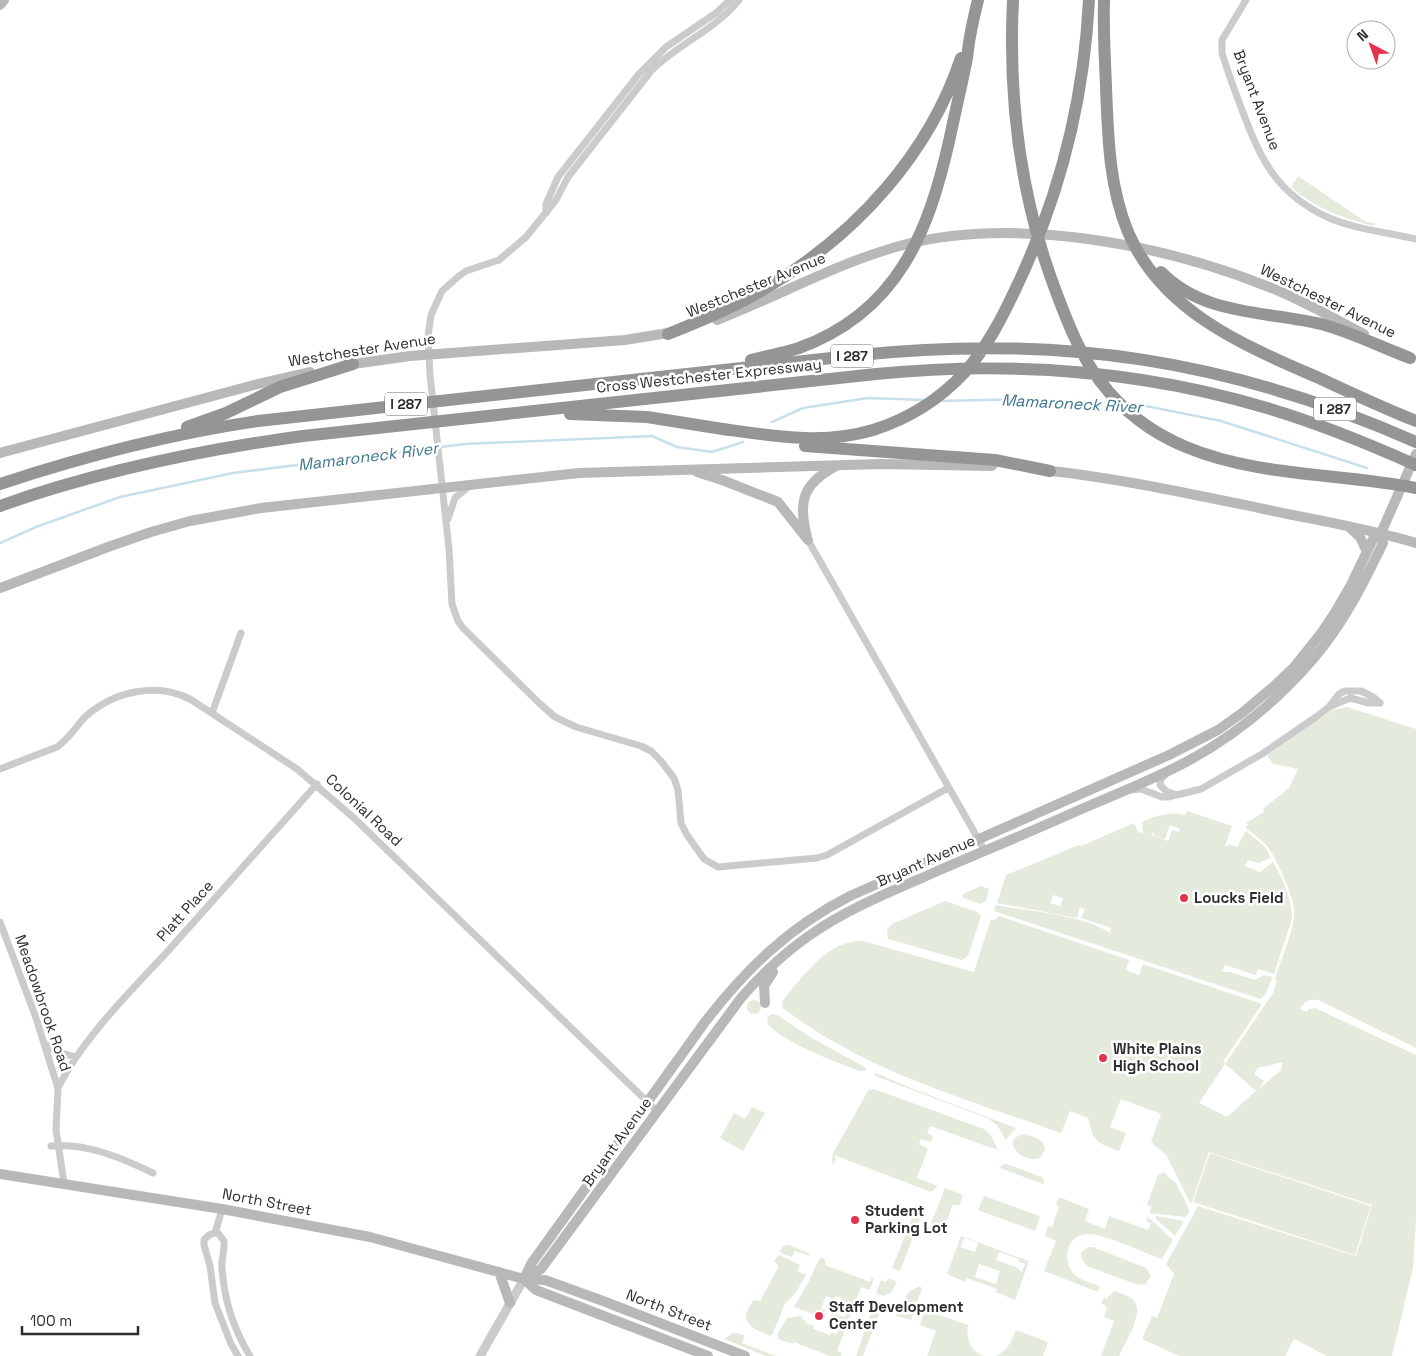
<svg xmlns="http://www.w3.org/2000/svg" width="1416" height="1356" font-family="'Space Grotesk',sans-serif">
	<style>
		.green { fill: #e5ebdc; fill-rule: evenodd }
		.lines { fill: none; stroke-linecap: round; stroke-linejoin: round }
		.stream { stroke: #c8e0eb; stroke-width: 2.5 }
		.minor { stroke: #cbcbcb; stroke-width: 7 }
		.tertiary { stroke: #cbcbcb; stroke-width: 9 }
		.secondary { stroke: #b8b8b8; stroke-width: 10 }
		.motorway { stroke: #959595; stroke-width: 12 }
		.poi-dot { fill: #e3324c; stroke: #fff; stroke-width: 2 }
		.labels { text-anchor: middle; stroke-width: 5; stroke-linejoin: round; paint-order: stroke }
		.shield { fill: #fff; stroke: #6d6d6d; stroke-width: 1 }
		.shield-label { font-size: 14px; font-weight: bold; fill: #2e2e2e }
		.street-label { font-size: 15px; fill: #2e2e2e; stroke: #fff }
		.poi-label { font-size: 15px; font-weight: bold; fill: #2e2e2e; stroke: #fff; text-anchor: start }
		.water-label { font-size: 16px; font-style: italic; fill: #3d758f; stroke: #fff }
	</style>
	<rect width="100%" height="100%" fill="#fff"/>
	<path class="green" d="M1298,176L1366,222L1375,223L1374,226C1342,218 1315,208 1291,187Z
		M1347,707L1416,729V1048L1318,1000C1309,999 1305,1001 1300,1009L1307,1012L1308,1009L1315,1008L1416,1055V1220L1413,1268L1392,1356H1327L1294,1339L1285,1356H1179L1142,1339L1152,1316L1157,1318L1174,1274L1166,1264L1198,1206L1356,1256L1372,1205L1209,1152L1191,1204L1166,1155L1151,1142L1161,1114L1121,1099L1110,1127L1126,1133L1119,1151C1096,1142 1094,1143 1088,1118L1070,1111L1061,1133C966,1099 864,1071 783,1008L782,1002C786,995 792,989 797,983C814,963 834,940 863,941L974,972L991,919L994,920L999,916L1129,960L1126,970L1139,975L1143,964L1262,1004L1223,1062L1225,1064L1273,993L1277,980L1275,979C1280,961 1296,927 1294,909C1293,895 1276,857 1267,846C1261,839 1253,834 1246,828L1248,824L1246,823L1264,812L1263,809L1289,788L1298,769L1273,764L1267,755L1332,710ZM1283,1062L1281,1070L1259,1089L1264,1081L1254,1074L1258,1068ZM1225,1064L1256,1091L1227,1117L1199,1103Z
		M1187,811L1232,826L1225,847L1229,844L1237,847L1246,831C1254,838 1268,846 1270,858L1259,863L1248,860L1245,866L1260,872L1273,862C1283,879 1292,899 1292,919L1274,974L1258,969L1256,975L1225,965L1223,970H1220L1224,972H1230L1255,980L1264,975L1273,977L1265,995L1260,999L994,911L996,905C1027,911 1085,915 1110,933L1111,928L1081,918L1085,909L1080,907L1077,918L997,903L1006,875L1079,845L1081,846L1134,823L1138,832L1143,833L1142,822C1155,816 1172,811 1185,815ZM1170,825L1180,829L1179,832L1172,830L1168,841L1151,835L1152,833L1154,834V836L1165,839ZM1053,895L1063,898L1060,906L1050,903Z
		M981,886L989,889L986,901L980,904L963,898V894Z
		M945,901L977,912L981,916L968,956L962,960L888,939L887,930L892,924Z
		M747 1007a7 7 0 1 1 14 0a7 7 0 1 1-14 0Z
		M772,1014L777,1015L812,1038L866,1068L865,1071H859C838,1063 777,1040 767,1022L768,1017Z
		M876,1073L911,1088L1016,1128L1006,1140L997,1125L987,1118L875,1076Z
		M869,1089L870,1090L874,1089L984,1129L992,1137L998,1150L930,1126L927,1133L933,1136L931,1142L921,1139L919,1144L928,1149L917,1178L938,1186L931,1192L834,1155L836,1159L833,1165L832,1158L833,1153Z
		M752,1107L765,1113L743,1151L720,1138L734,1113L745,1119Z
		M1024,1134C1034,1137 1044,1138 1045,1150L1040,1158C1023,1164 998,1140 1024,1134Z
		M1210,1153L1371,1206L1355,1255L1193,1202Z
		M1003,1164H1006L1042,1177L1044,1180L1043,1184L1000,1168Z
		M1164,1172L1167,1176L1176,1183L1188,1207L1189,1212L1186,1217L1149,1213L1152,1207L1147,1205L1158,1175Z
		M945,1188L963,1195L959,1206L953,1204L941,1236L933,1233L930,1226Z
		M984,1196L1040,1216L1035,1231L978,1210Z
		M1059,1197L1089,1209L1085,1221L1105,1229L1109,1216L1148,1230L1151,1223L1146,1221L1148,1217L1173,1240L1162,1259C1145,1253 1102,1233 1087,1234C1066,1235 1061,1262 1075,1275C1081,1281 1092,1283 1100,1286L1098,1292L1044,1271L1056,1241L1045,1236L1048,1226L1052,1227L1059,1207L1056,1205Z
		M913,1216L920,1219L900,1271L892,1268Z
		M1156,1216L1184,1221L1175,1236L1155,1218Z
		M961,1236L1029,1261L1015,1300L996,1292L997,1289L967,1278L965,1282L947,1274ZM964,1238L978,1243L975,1252L960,1247ZM999,1252L1019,1259L1018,1261L1025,1264L1022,1272L1016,1267L996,1260ZM979,1264L1000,1271L996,1284L975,1277Z
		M788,1245L809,1253L810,1256L795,1251L792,1257L781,1253L780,1251L783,1246Z
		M1088,1247H1093L1146,1268L1151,1275L1146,1284L1138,1285L1087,1266L1081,1258V1253Z
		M779,1255L800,1265L797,1271L806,1275L797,1291L785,1304L773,1333L770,1336C750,1328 737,1321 754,1300L760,1301L779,1266L774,1261Z
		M822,1257L825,1260V1265L870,1282L872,1277L874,1278L870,1290L861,1287L837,1351L842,1353L841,1356H830L794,1342L793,1344L778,1339V1333L787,1318L799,1316L803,1317L802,1319L806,1321L805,1323L814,1326L813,1329L830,1335L831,1333L837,1334L840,1325L829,1321L832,1313L845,1317L849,1305L841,1302L842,1298L836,1296L834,1299L826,1296L821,1309L825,1310L823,1315L818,1313L817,1315L794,1307L809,1281L818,1261Z
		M888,1278L897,1282L891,1293L883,1296L876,1293L881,1280L886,1282Z
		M919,1286L922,1288L911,1320L896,1316L898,1312L904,1314L909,1300L906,1299L908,1293Z
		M1114,1291C1120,1293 1128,1295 1132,1299C1147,1310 1125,1343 1119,1356H1101L1114,1321L1104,1317L1107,1307L1101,1303L1104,1297L1106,1299Z
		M882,1306L884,1307L883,1311H880L863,1356H856L871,1313Z
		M925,1310L968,1325C966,1338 970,1352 984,1356H927L936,1331L920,1325Z
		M1016,1330L1048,1342L1043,1356H996C1008,1350 1011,1342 1016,1330Z
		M733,1333H737L745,1336L742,1343L776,1356H766L724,1339Z"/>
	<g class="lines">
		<path class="stream" d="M939,401L1035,399L1114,403
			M1127,404L1141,405L1221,421L1367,468
			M772,422L803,408L868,398L924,400
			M0,543L36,527L120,497L233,473L465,444L652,436L677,447L712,452L743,442"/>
		<path class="minor" d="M739,0C715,30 678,44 651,71L568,177L556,200L526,237L499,260L466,271L459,276L442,291L431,315L428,336L430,375L449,549L452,604L458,621L463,628L539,703L555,717L576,727L641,746L651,751L661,761L674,778L678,790L681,823L687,835L704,859L718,867L817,858L827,855L948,788
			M1246,0L1222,40V53C1228,73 1235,91 1242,110C1261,160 1276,193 1327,217C1350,228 1390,233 1416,239
			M546,213V204L558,177L639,74L666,47L716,13L730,0
			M448,519L455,498L468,487
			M808,540L985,851
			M1329,707L1350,698L1369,703H1380
			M212,713L241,633
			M0,769L57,747C69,739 76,726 86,716C115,691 156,682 190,699L297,769L354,818L658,1112
			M1165,775L1161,779L1160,785L1166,791L1176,795
			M1131,790L1141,789L1162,797H1168L1201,789L1262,754L1316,717L1329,707L1339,694L1345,691H1361L1373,697L1380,703
			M0,922L35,1015L58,1088L56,1130L64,1183
			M44,1044L62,1053L75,1057
			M58,1088C82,1039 130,992 167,952C217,896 267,840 317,784
			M51,1146C87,1143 122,1158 153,1173
			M215,1233L209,1235L204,1240V1245L210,1266L215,1303L231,1344L238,1356
			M215,1233H218L224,1241C225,1250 221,1259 222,1268C224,1299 234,1330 250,1356
			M215,1233L222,1209"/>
		<path class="tertiary" d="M480,1356L524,1279"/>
		<path class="secondary" d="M0,5L4,0
			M717,320C779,296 839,262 903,245C1016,216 1162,244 1269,287C1302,300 1333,318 1364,334
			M346,365L410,356L625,340L674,332
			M0,453L254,385L310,372
			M1043,470C1118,478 1191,494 1264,509C1315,520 1366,528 1416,543
			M697,472L722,480L778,502L808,540
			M1349,527L1360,537L1367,552
			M807,537C798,502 802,484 836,466
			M0,588L108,547L151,532L190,521L261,508L579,473L881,464L992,466
			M765,1003L764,986L773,972
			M0,1174L222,1209L370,1237L524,1279L545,1280L603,1301L745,1356
			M499,1272L510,1303
			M524,1279L541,1269L741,998C762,974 784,953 810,935C847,909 892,891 933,873C984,851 1035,830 1086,807C1119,793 1154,779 1186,762C1235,736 1278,700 1314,658C1344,623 1363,584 1383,543L1381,533L1416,454
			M524,1279L531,1264L705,1022C746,969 789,927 850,896L1169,755L1218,730L1242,713L1274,686L1294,667L1322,632L1334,614L1351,585L1373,539L1381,533
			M524,1279L536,1290L708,1356"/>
		<path class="motorway" d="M1013,0C1008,101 1021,202 1058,297C1069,326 1081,356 1100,381C1122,410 1152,433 1186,447C1258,477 1340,473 1416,488
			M1104,0C1103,29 1105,58 1106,87C1108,137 1109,186 1128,232C1162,312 1245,346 1319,378C1351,393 1383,408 1416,421
			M1161,272C1204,316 1266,311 1321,324C1351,332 1381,347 1410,358
			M668,334C703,320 739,305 771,285C857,233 929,154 961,58
			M751,360C767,356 783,353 799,348C898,312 929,232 950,137C955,113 961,88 966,63C968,55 968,46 970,37C972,25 975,12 978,0
			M570,414L647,417L729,430
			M187,427L226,413L280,387L353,364
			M723,429C773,436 823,445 873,430C908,419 940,399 965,372C987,347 1002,318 1016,288C1059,198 1084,100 1089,0
			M805,446L995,460L1050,471
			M0,484C85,456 170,434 258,421L859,355C1061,334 1231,360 1416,442
			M0,506C98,471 200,450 303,436L876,374C1008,361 1140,370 1267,408C1318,423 1367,443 1416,465"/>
	</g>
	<g class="poi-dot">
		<circle cx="1184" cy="898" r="5"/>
		<circle cx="1103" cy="1058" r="5"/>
		<circle cx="855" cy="1220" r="5"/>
		<circle cx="819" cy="1316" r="5"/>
	</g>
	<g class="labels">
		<g class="shield">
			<rect x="831" y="344.5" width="42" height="23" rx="4"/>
			<rect x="385" y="392.5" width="42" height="23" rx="4"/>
			<rect x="1314" y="397.5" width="42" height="23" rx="4"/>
		</g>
		<g class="shield-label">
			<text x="852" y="361">I 287</text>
			<text x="406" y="409">I 287</text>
			<text x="1335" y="414">I 287</text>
		</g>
		<g class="street-label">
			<text transform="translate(1257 100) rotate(69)" y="5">Bryant Avenue</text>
			<text transform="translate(756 285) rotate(-22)" y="5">Westchester Avenue</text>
			<text transform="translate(1328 301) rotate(26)" y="5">Westchester Avenue</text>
			<text transform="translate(362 350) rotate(-9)" y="5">Westchester Avenue</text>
			<text transform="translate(709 376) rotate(-6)" y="5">Cross Westchester Expressway</text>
			<text transform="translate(364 810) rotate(43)" y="5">Colonial Road</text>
			<text transform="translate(926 861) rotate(-24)" y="5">Bryant Avenue</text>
			<text transform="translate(185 911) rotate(-48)" y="5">Platt Place</text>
			<text transform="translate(43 1003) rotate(71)" y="5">Meadowbrook Road</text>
			<text transform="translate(617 1142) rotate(-54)" y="5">Bryant Avenue</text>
			<text transform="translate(267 1202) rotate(11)" y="5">North Street</text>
			<text transform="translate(669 1310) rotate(21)" y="5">North Street</text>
		</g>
		<g class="poi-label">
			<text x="1194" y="903">Loucks Field</text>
			<text x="1113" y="1054">White Plains<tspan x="1113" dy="17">High School</tspan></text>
			<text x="865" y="1216">Student<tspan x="865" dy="17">Parking Lot</tspan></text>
			<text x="829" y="1312">Staff Development<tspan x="829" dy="17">Center</tspan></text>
		</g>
		<g class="water-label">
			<text transform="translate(1072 403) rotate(3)" y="6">Mamaroneck River</text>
			<text transform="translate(368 456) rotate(-7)" y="6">Mamaroneck River</text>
		</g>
	</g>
	<g transform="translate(1371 45) rotate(319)"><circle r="24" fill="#ffffff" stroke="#ababab"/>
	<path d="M0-4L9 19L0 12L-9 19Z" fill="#e3324c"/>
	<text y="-8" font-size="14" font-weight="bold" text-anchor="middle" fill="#2e2e2e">N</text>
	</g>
	<path d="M22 1326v8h116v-8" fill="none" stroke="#2e2e2e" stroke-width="2.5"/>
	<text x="30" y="1326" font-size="15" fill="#2e2e2e" stroke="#ffffff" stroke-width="4" paint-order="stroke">100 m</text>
</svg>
